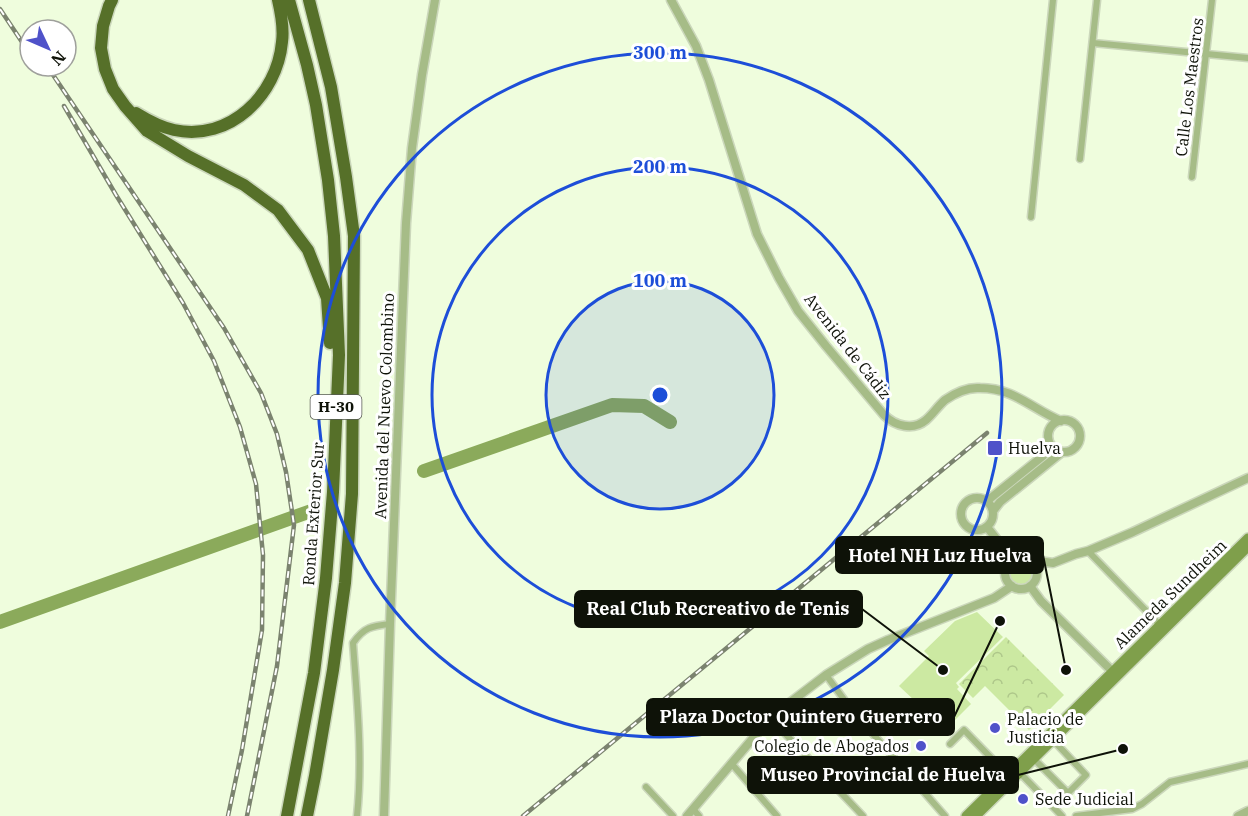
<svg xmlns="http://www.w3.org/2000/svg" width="1248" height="816" font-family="'IBM Plex Serif',serif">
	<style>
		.green { fill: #cce9a2 }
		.park { fill: url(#park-crowns) }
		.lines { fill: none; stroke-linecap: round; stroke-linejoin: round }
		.river { stroke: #8baa5b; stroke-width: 14 }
		.minor-casing { stroke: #cbd7bb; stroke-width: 9 }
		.tertiary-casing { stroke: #cbd7bb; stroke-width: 11 }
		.secondary-casing { stroke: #cbd7bb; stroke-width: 12 }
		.motorway-casing { stroke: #cbd7bb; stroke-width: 15 }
		.minor { stroke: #a6bc87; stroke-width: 6 }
		.tertiary { stroke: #a6bc87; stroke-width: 8 }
		.secondary { stroke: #7f9f4b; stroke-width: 9 }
		.motorway { stroke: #567029; stroke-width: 12 }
		.rail-casing { stroke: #7b836f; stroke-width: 4.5 }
		.rail { stroke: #fff; stroke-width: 2; stroke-dasharray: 7; stroke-linecap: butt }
		.ring { fill: none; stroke: #1d4ed8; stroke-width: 3 }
		.poi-dot { fill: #4f52c9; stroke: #fff; stroke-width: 2 }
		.labels { text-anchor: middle; stroke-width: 6; stroke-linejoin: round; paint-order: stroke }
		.shield { fill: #fff; stroke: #565952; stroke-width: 1.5 }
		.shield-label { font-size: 15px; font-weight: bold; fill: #0e1208 }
		.street-label { font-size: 16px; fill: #0e1208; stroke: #fff }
		.poi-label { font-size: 16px; fill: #0e1208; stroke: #fff; text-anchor: start }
		.centre { fill: #1d4ed8; stroke: #fff; stroke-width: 3 }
		.ring-label { font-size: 18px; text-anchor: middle; font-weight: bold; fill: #1d4ed8; stroke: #fff; stroke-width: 6; stroke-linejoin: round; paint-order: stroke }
		.leader { fill: none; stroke: #0e1208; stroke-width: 2 }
		.callout-dot { fill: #0e1208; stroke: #fff; stroke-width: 2 }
		.callout { fill: #0e1208; stroke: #0e1208; stroke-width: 2 }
		.callout-label { font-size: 18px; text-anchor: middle; font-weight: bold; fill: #fff }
	</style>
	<defs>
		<pattern id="park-crowns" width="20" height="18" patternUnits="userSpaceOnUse" patternTransform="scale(1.5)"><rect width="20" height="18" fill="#cce9a2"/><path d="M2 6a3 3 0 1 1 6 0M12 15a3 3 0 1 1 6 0" fill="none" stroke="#aec78a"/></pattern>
	</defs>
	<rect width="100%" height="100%" fill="#effddd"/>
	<path class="green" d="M1010 573a11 11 0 1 1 22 0a11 11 0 1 1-22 0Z
		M977,612L1003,637L956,683L959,687L957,689L971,704L947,728L933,715L931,716L899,686L929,656L924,651L955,621Z"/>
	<path class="park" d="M1006,637L1064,695L1029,730L985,686L973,698L959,684Z"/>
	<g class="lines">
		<path class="river" d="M424,471L612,405L644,406L670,422
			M0,622L314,510"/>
		<g class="minor-casing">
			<path id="minor" d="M1093,43L1248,58
				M1080,159L1097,0
				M1192,177L1212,0
				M1031,217L1053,0
				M1088,551L1159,624
				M826,675L851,709L945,816
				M755,705H762L775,723L863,816
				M950,744L964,730L999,766L1003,768
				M1034,759L1068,793L1086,775L1053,740
				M731,763L777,816
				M1020,773L1062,816
				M646,787L673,816
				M693,809L699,816
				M357,816C363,758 357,700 353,643C364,627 372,626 390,624
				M1076,816L1132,809L1142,804L1170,782L1248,764"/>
		</g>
		<g class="tertiary-casing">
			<path id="tertiary" d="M671,0L696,46L709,80L757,234L779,278L798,311L826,346L884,415C895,426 913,431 926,420C933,414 938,406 945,400C955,393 968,387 980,388C1014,388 1032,409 1061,421
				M1048 436a16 16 0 1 1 32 0a16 16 0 1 1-32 0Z
				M961 514a16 16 0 1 1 32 0a16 16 0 1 1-32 0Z
				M987,501L1043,456L1051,445
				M993,511L1000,502L1062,452
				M987,527L1012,559
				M1005 573a16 16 0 1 1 32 0a16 16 0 1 1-32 0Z
				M1031,560L1053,563L1076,554L1088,551L1133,532L1248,478
				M1030,586L1041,601L1117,676
				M384,816L390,624L406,223L412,148L422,75L435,0
				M687,816L771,717L826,675L868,649L888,640L994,598L1012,586
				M1238,816L1248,811"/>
		</g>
		<g class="secondary-casing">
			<path id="secondary" d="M966,816L1248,538
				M976,816L1248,547"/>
		</g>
		<g class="motorway-casing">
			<path id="motorway" d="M112,0L109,6L103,26L101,48L105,69L113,89L125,106L147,131L188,156L244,185L278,210L308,250L327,298L330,343
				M136,113C149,121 160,127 174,130C230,142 277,95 282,42C284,28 281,13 278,0
				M287,816L314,673L326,578L333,492L339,355L334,236L328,180L316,105L307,65L289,0
				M307,816L315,776L333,670L345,583L352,494L354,236L346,177L331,87L309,0"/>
		</g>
		<use href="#minor" class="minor"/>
		<use href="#tertiary" class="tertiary"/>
		<use href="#secondary" class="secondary"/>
		<use href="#motorway" class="motorway"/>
		<g class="rail-casing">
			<path id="rail" d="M0,9L30,54
				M47,66L224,328L261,393L277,434L286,472L294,525L277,666L247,816
				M64,106L116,195L183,303L214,361L240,427L256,484L263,555L262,630L242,750L228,816
				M523,816L987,433"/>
		</g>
		<use href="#rail" class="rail"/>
	</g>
	<circle cx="660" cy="395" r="114" fill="#1d4ed8" fill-opacity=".12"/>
	<g class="ring">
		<circle cx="660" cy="395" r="114"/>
		<circle cx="660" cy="395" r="228"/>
		<circle cx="660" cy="395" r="342"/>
	</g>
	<g class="poi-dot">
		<rect x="987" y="440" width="16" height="16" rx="3"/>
		<circle cx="995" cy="728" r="6"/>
		<circle cx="921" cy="746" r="6"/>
		<circle cx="1023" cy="799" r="6"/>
	</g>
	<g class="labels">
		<rect class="shield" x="310.5" y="395" width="51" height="24" rx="4.5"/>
		<g class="shield-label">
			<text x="336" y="412">H-30</text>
		</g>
		<g class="street-label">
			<text transform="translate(1189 87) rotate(-83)" y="6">Calle Los Maestros</text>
			<text transform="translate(848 346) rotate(52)" y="6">Avenida de Cádiz</text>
			<text transform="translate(384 406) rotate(-88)" y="6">Avenida del Nuevo Colombino</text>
			<text transform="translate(313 514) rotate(-86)" y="6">Ronda Exterior Sur</text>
			<text transform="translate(1170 594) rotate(-44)" y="6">Alameda Sundheim</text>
		</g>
		<g class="poi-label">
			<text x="1008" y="454">Huelva</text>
			<text x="1007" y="725">Palacio de<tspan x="1007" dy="18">Justicia</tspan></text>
			<text x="909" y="752" text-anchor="end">Colegio de Abogados</text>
			<text x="1035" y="805">Sede Judicial</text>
		</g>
	</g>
	<circle cx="660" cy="395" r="9" class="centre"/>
	<g class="ring-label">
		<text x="660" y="59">300 m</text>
		<text x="660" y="173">200 m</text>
		<text x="660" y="287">100 m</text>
	</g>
	<path class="leader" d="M1066 670L1043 555M943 670L862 609M1000 621L954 717M1123 749L1018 775"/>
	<g class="callout-dot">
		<circle cx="1066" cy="670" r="6"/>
		<circle cx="943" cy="670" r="6"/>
		<circle cx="1000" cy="621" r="6"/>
		<circle cx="1123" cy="749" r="6"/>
	</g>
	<g class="callout">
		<rect x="836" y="537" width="207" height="36" rx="6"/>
		<rect x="575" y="591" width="287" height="36" rx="6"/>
		<rect x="647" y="699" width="307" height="36" rx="6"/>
		<rect x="748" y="757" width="270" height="36" rx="6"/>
	</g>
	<g class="callout-label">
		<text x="940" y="562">Hotel NH Luz Huelva</text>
		<text x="718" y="615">Real Club Recreativo de Tenis</text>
		<text x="801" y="723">Plaza Doctor Quintero Guerrero</text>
		<text x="883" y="781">Museo Provincial de Huelva</text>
	</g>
	<g transform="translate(48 48) rotate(134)"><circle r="28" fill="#ffffff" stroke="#9fa09c" stroke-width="1.5"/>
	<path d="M0-4.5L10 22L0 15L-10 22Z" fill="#4f52c9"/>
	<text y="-9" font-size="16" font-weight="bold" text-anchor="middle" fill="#0e1208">N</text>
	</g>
</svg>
